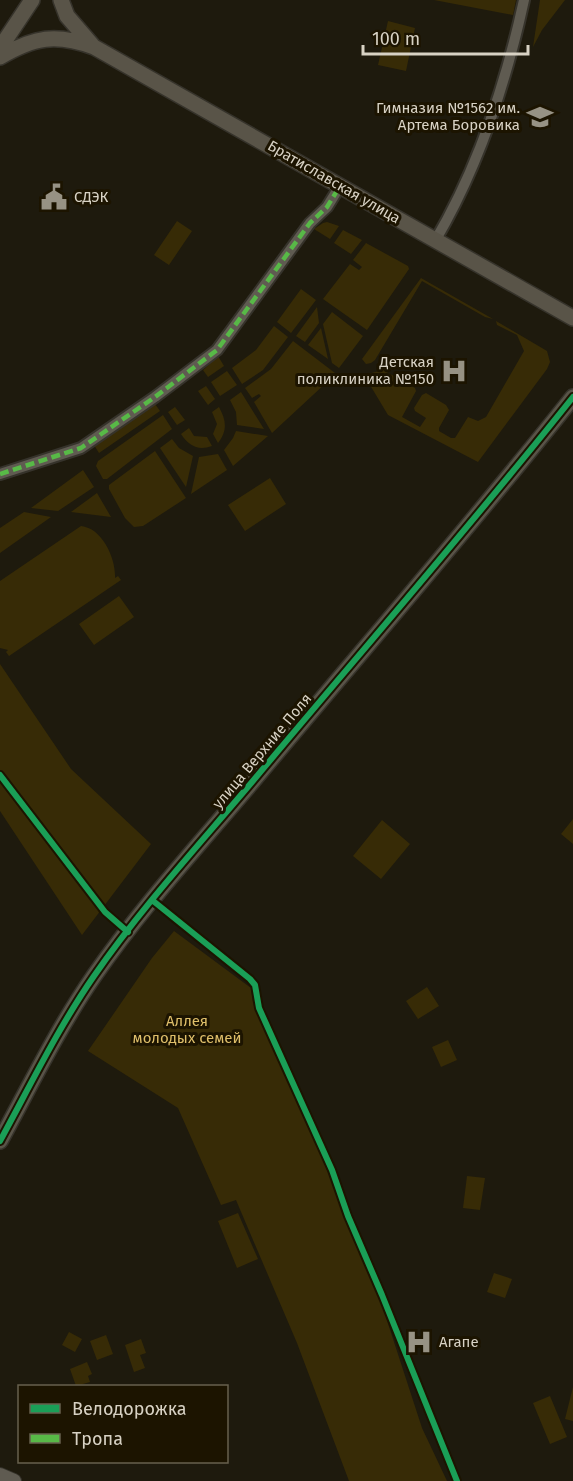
<svg xmlns="http://www.w3.org/2000/svg" width="573" height="1481" font-family="'Fira Sans',sans-serif">
	<style>
		.green { fill: #372b06 }
		.lines { fill: none; stroke-linecap: round; stroke-linejoin: round }
		.minor-casing { stroke: #36332b; stroke-width: 14 }
		.tertiary-casing { stroke: #36332b; stroke-width: 16 }
		.secondary-casing { stroke: #36332b; stroke-width: 18 }
		.minor { stroke: #5f5b51; stroke-width: 10 }
		.tertiary { stroke: #5f5b51; stroke-width: 14 }
		.secondary { stroke: #595448; stroke-width: 15 }
		.quiet { stroke: #58b947; stroke-width: 4.5; stroke-dasharray: 9 4.5; stroke-linecap: butt }
		.cycleway-casing { stroke: #1c1400; stroke-width: 10 }
		.cycleway { stroke: #1a9f57; stroke-width: 6 }
		.labels { text-anchor: middle; stroke-width: 6; stroke-linejoin: round; paint-order: stroke }
		.poi-label { font-size: 15px; fill: #d8d2c4; stroke: #1c1400; text-anchor: end }
		.street-label { font-size: 15px; fill: #d8d2c4; stroke: #1c1400 }
		.park-label { font-size: 15px; fill: #dfbf6a; stroke: #1c1400 }
	</style>
	<rect width="100%" height="100%" fill="#1e1a0d"/>
	<path class="green" d="M434,0H516L513,15Z
		M540,0H565L542,30L533,47Z
		M388,21L415,28L406,71L378,65Z
		M177,221L192,231L169,265L154,255Z
		M327,222L339,226L330,239L314,229L323,223Z
		M343,230L362,240L351,254L334,243Z
		M366,243L408,266L409,269L367,330L323,299L350,264L359,270L362,267L353,260Z
		M421,278L493,319L485,317L422,281L375,360L371,363L366,364L362,359Z
		M301,289L316,300L291,333L277,322Z
		M317,307L319,323L305,342L296,336Z
		M332,312L363,336L339,368L332,363L323,324Z
		M496,321L547,351L550,362L547,369L478,462L388,415L364,375L383,370L415,388L416,391L402,417L420,427L426,418L415,411L414,408L422,395L426,393L446,405L449,410L439,428V431L451,438H455L468,417L478,421L486,417L524,351L517,335L497,325Z
		M274,326L288,337L263,370L242,384L232,368L256,350Z
		M321,328L328,359L308,345Z
		M293,341L335,373L327,382L272,433L254,402L261,396L259,394L252,398L245,388L271,369Z
		M218,356L224,366L208,377L203,370Z
		M227,371L237,385L220,396L211,382Z
		M206,386L215,399L208,405L198,391Z
		M241,392L264,429L237,425L236,412L230,400Z
		M155,404L160,411L99,453L94,445Z
		M175,407L185,420L177,425L168,412Z
		M219,407C226,420 228,430 218,443L213,434L217,424L212,412Z
		M163,415L172,429L107,479H103L96,466L98,461Z
		M189,428L194,436L207,437L212,446C198,451 189,446 181,434Z
		M236,431L268,436L233,466L224,450L233,438Z
		M172,439L179,448L193,456L186,487L160,448Z
		M155,451L186,498L143,526L134,527L125,518L109,489V485Z
		M218,454L227,470L191,494L199,457Z
		M83,470L94,487L58,511L31,508Z
		M270,478L286,504L245,531L228,505Z
		M97,493L111,517L71,512Z
		M24,512L51,517L0,553V528Z
		M81,526C102,528 116,558 115,578L118,576L121,580L9,656L6,652L8,650L0,648V581Z
		M119,596L134,617L94,645L79,624Z
		M0,664L71,769L151,844L82,935L0,811Z
		M573,819V844L561,834Z
		M382,820L410,844L381,879L353,856Z
		M174,931L251,988L253,1002L311,1131L380,1299L422,1428L447,1481H349L297,1343L236,1200L221,1205L178,1108L88,1051L152,958Z
		M427,987L439,1006L418,1019L406,1001Z
		M448,1040L457,1060L441,1067L432,1047Z
		M467,1176L485,1178L480,1210L463,1208Z
		M238,1213L258,1259L237,1268L218,1221Z
		M494,1273L512,1279L505,1298L487,1292Z
		M69,1332L82,1339L75,1352L62,1345Z
		M106,1335L113,1354L97,1360L90,1341Z
		M141,1339L146,1353L140,1355L145,1368L134,1372L125,1345Z
		M87,1362L92,1374L88,1376L90,1382L76,1386L70,1369Z
		M573,1387V1421L565,1419Z
		M550,1396L567,1437L550,1444L533,1403Z"/>
	<g class="lines">
		<g class="minor-casing">
			<path id="minor" d="M435,241C478,168 506,83 524,0
				M0,474L81,448L155,397L217,350L310,223L327,207L340,186"/>
		</g>
		<g class="tertiary-casing">
			<path id="tertiary" d="M0,1475L14,1481"/>
		</g>
		<g class="secondary-casing">
			<path id="secondary" d="M61,0L67,16L92,45
				M0,48L32,0
				M0,57C34,37 56,33 94,47L573,318
				M0,1141C30,1086 58,1028 94,976C141,908 198,846 252,782C359,654 469,528 573,397"/>
		</g>
		<use href="#minor" class="minor"/>
		<use href="#tertiary" class="tertiary"/>
		<use href="#secondary" class="secondary"/>
		<path class="quiet" d="M0,474L81,448L155,397L217,350L310,223L327,207L340,186"/>
		<g class="cycleway-casing">
			<path id="cycleway" d="M0,775L105,912L128,932
				M152,900L250,979L255,985L259,1008L332,1170L348,1216L382,1295L457,1481
				M0,1141C30,1086 58,1028 94,976C141,908 198,846 252,782C359,654 469,528 573,397"/>
		</g>
		<use href="#cycleway" class="cycleway"/>
	</g>
	<defs>
		<g id="school-bare" transform="scale(2.07)"><path d="M0-5L7-2L0 1L-7-2ZM-4 1L0 2.5L4 1V4Q0 6-4 4Z" fill="#979284" stroke="#1c1400" stroke-width="2.5" paint-order="stroke"/></g>
		<g id="civic-bare" transform="scale(2.07)"><path d="M-.6-6.5H3V-4.5H.6V-3L4-1V1h2V6H-6V1h2V-1L-.6-3ZM-1.2 2.5V6h2.4V2.5Z" fill="#979284" stroke="#1c1400" stroke-width="2.5" paint-order="stroke"/></g>
		<g id="hospital-bare" transform="scale(2.07)"><path d="M-5-5h3v3.5h4V-5h3V5h-3V1.5h-4V5h-3Z" fill="#979284" stroke="#1c1400" stroke-width="2.5" paint-order="stroke"/></g>
	</defs>
	<g fill-rule="evenodd">
		<use href="#school-bare" x="540" y="117"/>
		<use href="#civic-bare" x="54" y="197"/>
		<use href="#hospital-bare" x="454" y="371"/>
		<use href="#hospital-bare" x="419" y="1342"/>
	</g>
	<g class="labels">
		<g class="poi-label">
			<text x="520" y="113">Гимназия №1562 им.<tspan x="520" dy="17">Артема Боровика</tspan></text>
			<text x="74" y="202" text-anchor="start">СДЭК</text>
			<text x="434" y="367">Детская<tspan x="434" dy="17">поликлиника №150</tspan></text>
			<text x="439" y="1347" text-anchor="start">Агапе</text>
		</g>
		<g class="street-label">
			<text transform="translate(334 182) rotate(30)" y="5">Братиславская улица</text>
			<text transform="translate(262 751) rotate(-50)" y="5">улица Верхние Поля</text>
		</g>
		<g class="park-label">
			<text x="187" y="1026">Аллея<tspan x="187" dy="17">молодых семей</tspan></text>
		</g>
	</g>
	<rect x="18" y="1385" width="210" height="78" fill="#1c1400" stroke="#67604e" stroke-width="1.5"/>
	<rect x="30" y="1404" width="30" height="9" fill="#1a9f57" stroke="#67604e" stroke-width="1.5"/>
	<text x="72" y="1415" font-size="18" fill="#d8d2c4">Велодорожка</text>
	<rect x="30" y="1434" width="30" height="9" fill="#58b947" stroke="#67604e" stroke-width="1.5"/>
	<text x="72" y="1445" font-size="18" fill="#d8d2c4">Тропа</text>
	<path d="M363 45v9h165v-9" fill="none" stroke="#d8d2c4" stroke-width="3"/>
	<text x="372" y="45" font-size="18" fill="#d8d2c4" stroke="#1c1400" stroke-width="4.5" paint-order="stroke">100 m</text>
</svg>
